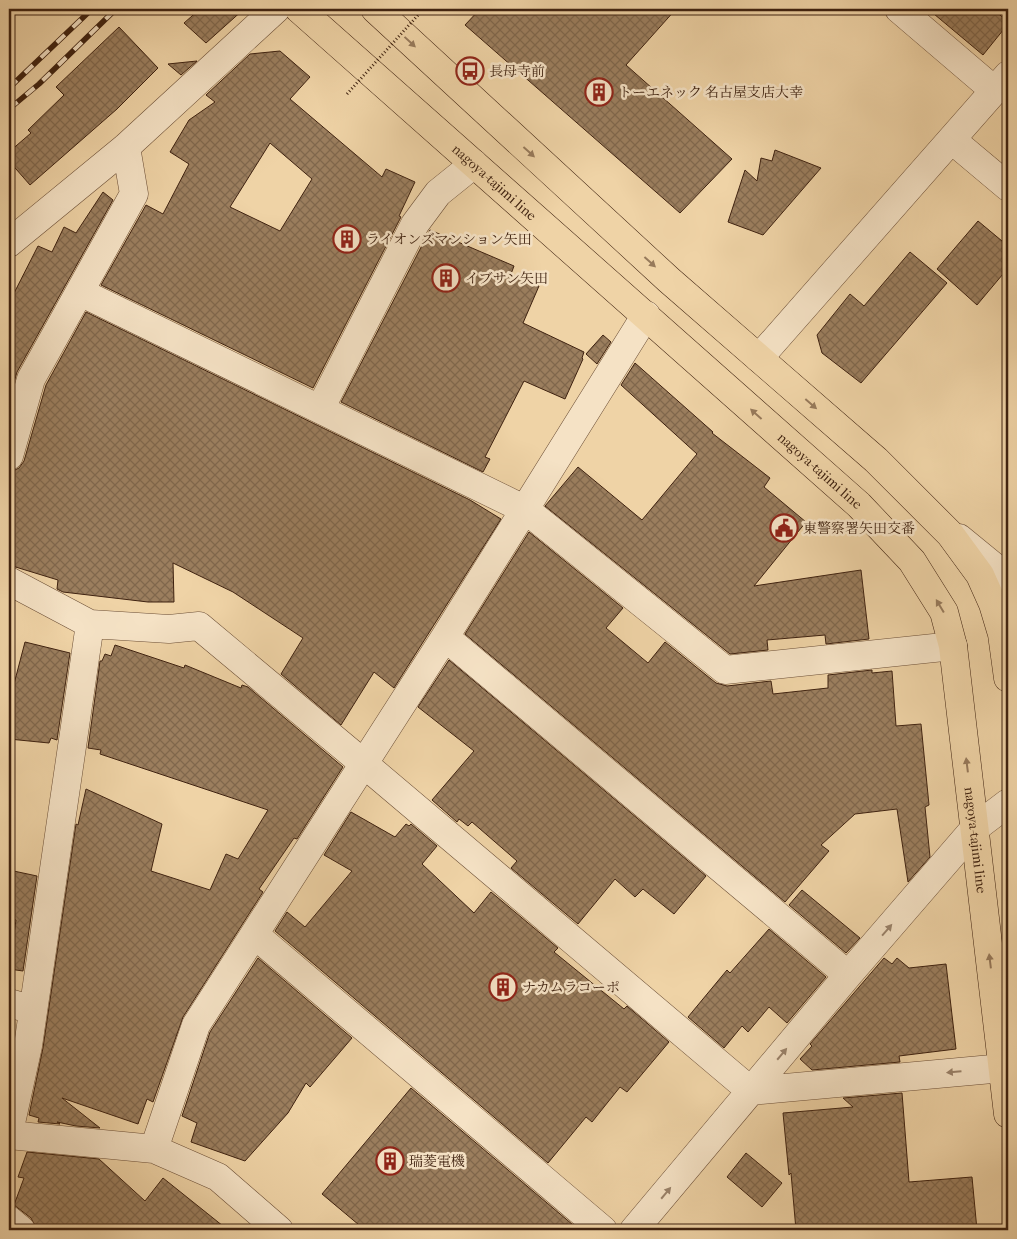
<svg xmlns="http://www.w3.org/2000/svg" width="1017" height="1239" font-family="'IM FELL French Canon','Noto Serif JP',serif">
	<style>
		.building { fill: url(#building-cross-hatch); stroke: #3f2210; fill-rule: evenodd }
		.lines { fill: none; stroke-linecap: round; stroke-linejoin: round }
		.minor-casing { stroke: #6b4e36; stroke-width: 29 }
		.primary-casing { stroke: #3f2210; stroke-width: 29 }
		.minor { stroke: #f5e2c5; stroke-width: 28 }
		.primary { stroke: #efd3a6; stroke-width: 28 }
		.rail-casing { stroke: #3f2210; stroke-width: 5.5 }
		.rail { stroke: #f5e2c5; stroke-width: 4; stroke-dasharray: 11; stroke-linecap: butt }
		.path-bridge { stroke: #3f2210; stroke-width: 3; stroke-dasharray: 1 2.5; stroke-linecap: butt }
		.oneway { fill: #977a5b }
		.oneway2 { fill: #9a826a }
		.labels { text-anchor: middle; stroke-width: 5; stroke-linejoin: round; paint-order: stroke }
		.poi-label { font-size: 14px; fill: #3f2210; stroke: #f5e2c5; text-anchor: start }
		.street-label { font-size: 14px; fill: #3f2210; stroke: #f5e2c5 }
	</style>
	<defs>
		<pattern id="building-cross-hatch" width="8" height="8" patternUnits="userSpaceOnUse" patternTransform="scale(1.25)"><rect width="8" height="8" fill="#9b7e5e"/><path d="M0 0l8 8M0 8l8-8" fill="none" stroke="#80674c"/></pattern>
	</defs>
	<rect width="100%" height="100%" fill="#efd3a6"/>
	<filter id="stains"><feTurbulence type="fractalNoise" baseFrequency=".004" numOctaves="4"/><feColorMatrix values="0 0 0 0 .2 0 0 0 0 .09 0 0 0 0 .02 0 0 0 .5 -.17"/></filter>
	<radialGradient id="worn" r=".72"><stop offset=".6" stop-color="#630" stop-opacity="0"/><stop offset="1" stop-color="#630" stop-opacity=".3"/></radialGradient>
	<path class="building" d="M200,9H244L206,43L184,23Z
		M480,9H676L626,65L732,159L680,213L465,25Z
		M928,9H993L1008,22V24L983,55Z
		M119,27L158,68L117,109L30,185L9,161V152L31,133L28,130L64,95L56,87Z
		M280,51L310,77L290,99L382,177L386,169L415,182L399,216L401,217L313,388L101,285L146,205L163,214L189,164L170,152L189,120L215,102L206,95L250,54ZM270,143L312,179L280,231L230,207Z
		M197,61L181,75L168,64Z
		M775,150L821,168L763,235L728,222L745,170L757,181L761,158L772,161Z
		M103,192L113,200L17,372L9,400V303L38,246L52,252L64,227L76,233Z
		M978,221L1008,246V268L977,305L937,269Z
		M430,230L514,266L511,274L539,286L523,323L584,352L582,358L583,359L565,399L524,381L485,457L490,459L483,472L341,402Z
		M910,252L947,283L861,383L822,353L817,335L850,294L864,306Z
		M86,312L470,500L501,519L394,688L374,672L341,725L281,674L303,638L233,592L173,563L174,602H148L63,592L57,589L58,580L9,565V471H13L19,468L24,461L46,385Z
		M603,335L611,342L597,364L586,354Z
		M635,363L713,432L712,433L770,478L764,487L806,522L754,586L861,570L869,639L826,644L825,635L767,640L768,650L730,654L545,506L578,467L642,520L697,454L621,385Z
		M529,532L623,608L606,628L648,663L665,642L716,683L727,686L771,681L773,694L828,688V675L872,670V673L892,671L896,726L921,724L929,805L925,807L930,857L908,882L897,809L855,814L821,845L829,851L785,902L465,634Z
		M25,642L70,653L57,740L51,738L49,743L9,739V703Z
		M115,645L184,668L185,665L241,688L242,685L248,687L343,767L297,839L294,838L259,889L263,892L183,1017L153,1102L147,1099L138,1124L62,1098L100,1128L76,1126L57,1122L60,1124L38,1122L39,1118L29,1115L43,1048L76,824L78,825L86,789L162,824L151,871L210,890L226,854L238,859L268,810L100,754L101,750L88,748L100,661H102L105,654L111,656Z
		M449,660L706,876L674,914L643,889L635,897L615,879L578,924L511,868L517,861L472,822L468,826L459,819L457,822L432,800L474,751L418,707Z
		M351,812L395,837L406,824L409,826L411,824L437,846L422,864L474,913L491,892L558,948L554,952L624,1009L627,1006L669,1042L627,1092L620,1087L592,1122L586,1117L548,1163L275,931L287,912L305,927L352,871L324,855Z
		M9,870L37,876L23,971L9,969L16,920L9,919Z
		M802,890L860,938L846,953L789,905Z
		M769,929L826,977L787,1023L769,1007L748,1032L742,1026L724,1048L688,1017L727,970L730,973Z
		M258,958L352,1038L310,1087L306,1083L288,1113L245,1161L191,1142L197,1123L182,1116L210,1032Z
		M884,958L892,964L897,958L909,968L946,964L956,1049L899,1056L900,1062L812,1070L800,1059L812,1046L810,1044Z
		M411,1088L579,1230H365L322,1194Z
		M902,1093L909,1182L972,1177L977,1230H796L791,1173L789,1175L783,1113L853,1107L843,1098Z
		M27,1152L99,1159L145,1201L163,1178L228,1230H40L36,1228L31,1218L14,1205L24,1178L18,1177Z
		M746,1153L782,1183L762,1207L727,1177Z"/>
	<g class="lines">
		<g class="minor-casing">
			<path id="minor" d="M899,9L995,91
				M952,140L1008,187
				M9,243L126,147L276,9
				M80,292L526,510L725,670L953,646
				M759,358L1008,75
				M320,409L415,224L438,193L474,164
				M9,456L31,379L134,194L126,147
				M959,538L1008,578
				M9,581L90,624L169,629L199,626L363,763L751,1091L1003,1068
				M445,637L848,975
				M255,935L603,1230
				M9,1003L33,1010
				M9,1132L28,1046L90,624
				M9,1135L154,1149L218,1177L279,1230
				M154,1149L196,1025L445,637L646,315
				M9,1220L21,1230
				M634,1230L848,975L975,828L1008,803"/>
		</g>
		<g class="primary-casing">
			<g id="primary">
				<path id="s1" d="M299,9L859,505L912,561L944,612L953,646L1008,1114"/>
				<path d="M375,9L669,280L876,460L950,534L980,575L993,604L1002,634L1008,678"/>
			</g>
		</g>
		<use href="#minor" class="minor"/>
		<use href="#primary" class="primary"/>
		<g class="rail-casing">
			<path id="rail" d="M9,88L92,9
				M9,109L39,84L116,9"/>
		</g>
		<use href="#rail" class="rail"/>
		<path class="path-bridge" d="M347,94L419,14"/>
	</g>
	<defs><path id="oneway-solid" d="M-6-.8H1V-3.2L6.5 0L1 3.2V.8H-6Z" transform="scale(1.25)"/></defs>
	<g class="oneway">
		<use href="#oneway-solid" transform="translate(410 42) rotate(43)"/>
		<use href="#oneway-solid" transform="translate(529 152) rotate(42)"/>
		<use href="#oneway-solid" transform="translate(650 262) rotate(42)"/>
		<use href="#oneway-solid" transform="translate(811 404) rotate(41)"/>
		<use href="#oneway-solid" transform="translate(756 414) rotate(-138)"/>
		<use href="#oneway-solid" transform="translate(940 606) rotate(-121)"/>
		<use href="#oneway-solid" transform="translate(967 765) rotate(-97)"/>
		<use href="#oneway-solid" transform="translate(990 961) rotate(-97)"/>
	</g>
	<g class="oneway2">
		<use href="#oneway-solid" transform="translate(887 930) rotate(-49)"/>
		<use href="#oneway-solid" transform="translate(782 1054) rotate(-50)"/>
		<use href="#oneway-solid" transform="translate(954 1072) rotate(175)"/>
		<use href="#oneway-solid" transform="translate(666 1193) rotate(-50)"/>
	</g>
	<defs>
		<g id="bus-ring" transform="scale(1.4375)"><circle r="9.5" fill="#f5e2c5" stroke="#8f2418" stroke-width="1.5"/><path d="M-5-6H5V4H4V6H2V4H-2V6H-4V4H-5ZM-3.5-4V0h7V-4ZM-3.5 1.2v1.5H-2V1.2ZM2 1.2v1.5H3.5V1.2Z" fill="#8f2418"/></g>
		<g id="building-ring" transform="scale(1.4375)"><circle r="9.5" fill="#f5e2c5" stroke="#8f2418" stroke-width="1.5"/><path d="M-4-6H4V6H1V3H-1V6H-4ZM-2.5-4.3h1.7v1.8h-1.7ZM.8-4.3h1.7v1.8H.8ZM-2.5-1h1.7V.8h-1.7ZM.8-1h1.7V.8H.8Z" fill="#8f2418"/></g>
		<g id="civic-ring" transform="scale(1.4375)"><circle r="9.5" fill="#f5e2c5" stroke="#8f2418" stroke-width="1.5"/><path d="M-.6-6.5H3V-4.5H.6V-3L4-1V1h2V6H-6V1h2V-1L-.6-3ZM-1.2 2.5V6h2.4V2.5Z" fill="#8f2418"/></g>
	</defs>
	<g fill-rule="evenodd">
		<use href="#bus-ring" x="470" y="71"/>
		<use href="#building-ring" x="599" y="92"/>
		<use href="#building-ring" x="347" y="239"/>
		<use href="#building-ring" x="446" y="278"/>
		<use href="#civic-ring" x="784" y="528"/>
		<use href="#building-ring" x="503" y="987"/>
		<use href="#building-ring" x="390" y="1161"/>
	</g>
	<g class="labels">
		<g class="poi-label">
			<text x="489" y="76">長母寺前</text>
			<text x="618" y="97">トーエネック 名古屋支店大幸</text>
			<text x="366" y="244">ライオンズマンション矢田</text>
			<text x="465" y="283">イブサン矢田</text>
			<text x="803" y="533">東警察署矢田交番</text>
			<text x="522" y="992">ナカムラコーポ</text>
			<text x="409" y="1166">瑞菱電機</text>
		</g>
		<g class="street-label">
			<text dy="5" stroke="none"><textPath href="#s1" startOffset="261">nagoya-tajimi line</textPath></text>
			<text dy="5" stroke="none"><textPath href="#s1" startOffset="696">nagoya-tajimi line</textPath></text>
			<text dy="5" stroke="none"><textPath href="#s1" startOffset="1116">nagoya-tajimi line</textPath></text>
		</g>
	</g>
	<rect width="1017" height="1239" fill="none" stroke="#efd3a6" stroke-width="30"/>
	<rect x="10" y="10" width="997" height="1219" fill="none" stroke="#3f2210" stroke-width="2.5"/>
	<rect x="15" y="15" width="987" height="1209" fill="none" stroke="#3f2210"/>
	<rect width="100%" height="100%" filter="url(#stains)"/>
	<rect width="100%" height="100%" fill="url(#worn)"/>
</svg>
